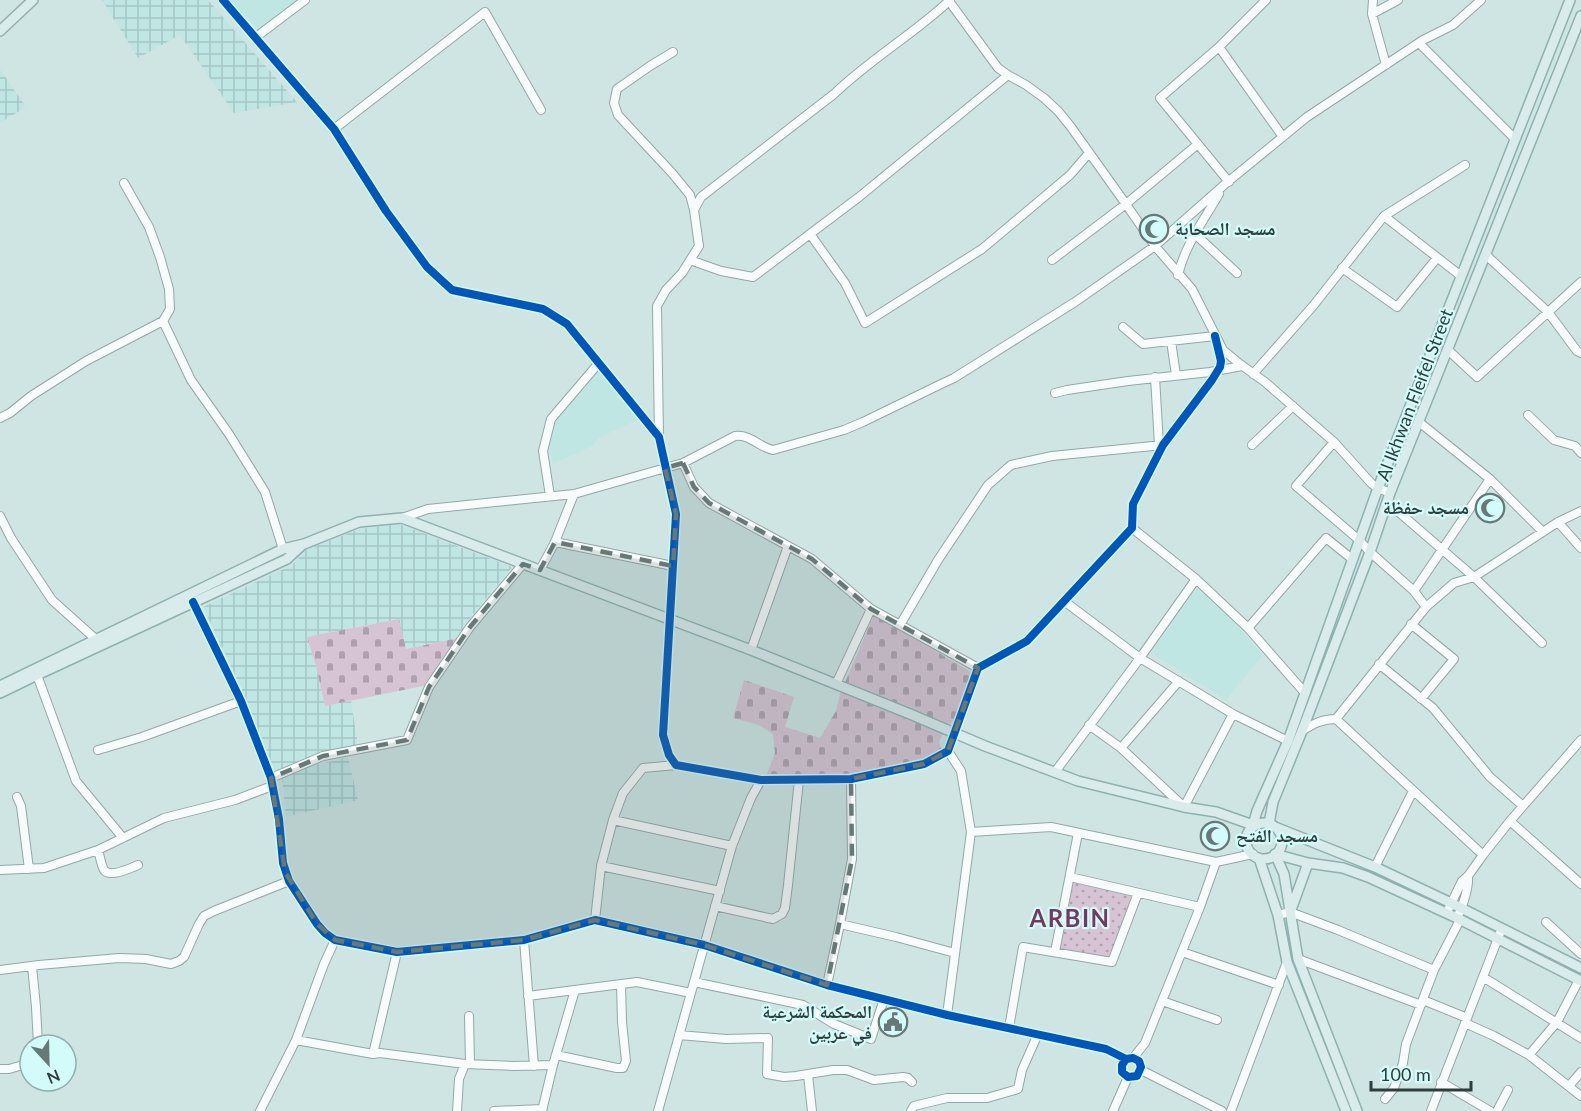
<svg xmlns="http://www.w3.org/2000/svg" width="1581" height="1111" font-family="Lato,'Noto Naskh Arabic',sans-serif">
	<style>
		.built { fill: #c0e6e4 }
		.industrial { fill: url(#industrial-grid) }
		.grass { fill: url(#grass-dots) }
		.cemetery { fill: url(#cemetery-stones) }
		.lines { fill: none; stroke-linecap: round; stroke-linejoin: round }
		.minor-casing { stroke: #96a6a6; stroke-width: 10 }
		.major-casing { stroke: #8eb1b0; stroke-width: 12 }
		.minor { stroke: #f8fbfb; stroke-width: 8 }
		.major { stroke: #daebeb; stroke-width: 9 }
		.cycleway-casing { stroke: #d3fbfa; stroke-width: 11 }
		.cycleway { stroke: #0057b8; stroke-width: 8 }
		.marked { fill: #667877; fill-opacity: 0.2; stroke: #667877; stroke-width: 4.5; stroke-dasharray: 12 8; stroke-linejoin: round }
		.labels { text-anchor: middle; stroke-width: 4.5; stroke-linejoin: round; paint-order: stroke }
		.poi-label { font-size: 18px; font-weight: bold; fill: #2e3e3d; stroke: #d3fbfa; text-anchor: start }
		.street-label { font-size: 18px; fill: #2e3e3d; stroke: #d3fbfa }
		.district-label { font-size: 24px; font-weight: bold; letter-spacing: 1.5px; fill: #76385e; stroke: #d3fbfa }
	</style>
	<defs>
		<pattern id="industrial-grid" width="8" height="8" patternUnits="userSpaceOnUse" patternTransform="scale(1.5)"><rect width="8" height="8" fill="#c0e6e4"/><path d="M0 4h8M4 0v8" fill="none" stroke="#a5c6c4"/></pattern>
		<pattern id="grass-dots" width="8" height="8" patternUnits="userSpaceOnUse" patternTransform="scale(1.5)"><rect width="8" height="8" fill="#d6c3d3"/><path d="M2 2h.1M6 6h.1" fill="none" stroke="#aea0ac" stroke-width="1.8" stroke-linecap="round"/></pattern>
		<pattern id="cemetery-stones" width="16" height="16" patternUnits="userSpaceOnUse" patternTransform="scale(1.5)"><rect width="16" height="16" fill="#d6c3d3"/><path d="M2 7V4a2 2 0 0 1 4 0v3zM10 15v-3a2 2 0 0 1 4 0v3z" fill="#aea0ac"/></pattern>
	</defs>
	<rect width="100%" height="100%" fill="#cfe5e4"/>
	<path class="built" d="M228,0H311L264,34Z
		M596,368L639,419L599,438L592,446L553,464L548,443L557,417Z
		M1197,588L1228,616L1263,655L1226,700L1151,653Z"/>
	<path class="industrial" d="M102,0H208L297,102L234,113L180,35L138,58Z
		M0,69L26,107L0,123Z
		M399,524L512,567L466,623L458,638L405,649L399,619L307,637L316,666L325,706L351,701L358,746L322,752L275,771L244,694L203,607L292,565L307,549L360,529Z
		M348,757L358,800L286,817L282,777L312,766Z"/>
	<path class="grass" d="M1072,881L1133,895L1110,959L1058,950Z"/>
	<path class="cemetery" d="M874,615L971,672L956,719L946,727L939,742L941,749L922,760L850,774H767L775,753L773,734L759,725L733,718L744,680L794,697L785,727L820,738L836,711L840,694Z
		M399,619L406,649L458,638L428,685L325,706L316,666L307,637Z"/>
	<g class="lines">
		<g class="minor-casing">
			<path id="minor" d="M223,0L334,129L386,211L427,267L452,290L543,309L567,324L659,437L676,514L663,735L669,755L676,765L761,780L851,779L924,764L948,751L978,668L1027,641L1132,528L1133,504L1163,445L1212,380L1220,367L1221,361L1215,336
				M1373,0L1372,14L1386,65
				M949,1L998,68L1008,75L1026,85L1044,98L1058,111L1071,127L1123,200L1155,246L1192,289L1223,350L1240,364L1265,382L1334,442L1372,484L1378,488L1390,493
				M1372,14L1398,0
				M256,37L305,0
				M1419,43L1515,139
				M1219,47L1266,0
				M673,52L650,66L617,89L614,103L618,115L672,173L690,195L694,210
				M334,129L485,12L541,110
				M1229,182L1160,98L1219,47L1283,137
				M124,183L149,227L160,257L169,289L170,309L163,321
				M1384,216L1461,276
				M810,234L845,283L865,323L982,249L1070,175L1089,153
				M1195,234L1237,273
				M1486,255L1548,312L1577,351L1581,353
				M690,260L721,271L753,277L859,197L1008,75
				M1052,260L1126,204L1198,144
				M1342,268L1397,307L1437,258
				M1178,275C1185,245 1204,220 1219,194
				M1123,327L1143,344L1215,336
				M1171,341L1176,375
				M1448,350L1477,377L1581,282
				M1253,374L1313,306L1384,216L1465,165
				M1155,377L1159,445
				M1055,393L1067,390L1128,381L1210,372L1242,366
				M1528,415L1554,440L1575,446L1581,453
				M0,418L10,413L31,396L86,361L163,321L191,380L229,434L265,492L283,549
				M1419,422L1490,479
				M659,437L657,306L666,290L682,273L699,246L694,210L701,197L834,94C870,59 914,34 950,0
				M1334,442L1296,486L1359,540L1370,552L1414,591L1426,607
				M1252,445L1293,406
				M683,463L694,487L709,503L812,559L871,609L978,668
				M550,496L543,451L551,419L598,364
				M1387,502L1474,577L1542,643
				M0,516L11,538L52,600L100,643
				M402,518L428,509L574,494L683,463L735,436C750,434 759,447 773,450L844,430L863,422L937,386L954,378L1075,302L1155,246L1224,185L1307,117L1423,40L1453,25L1481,0
				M1558,522L1581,548
				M1132,528L1196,579L1248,628L1305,693
				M555,542L673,566
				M540,570L555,542L574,494
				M1414,591L1490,479L1543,532
				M1064,601L1140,658L1233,714L1288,741
				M193,602L241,701L271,778L279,819L283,863L289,881L317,924L325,933L335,940L397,952L524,940L595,920L704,945L827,985L947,1015L1106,1049L1126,1059L1133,1058L1139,1061L1141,1067L1137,1076L1128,1077L1122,1072V1065L1126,1059
				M1411,624L1454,659L1421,699
				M900,625L938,560L988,485L1011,465L1052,456L1163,445
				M1248,628L1326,538L1352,559
				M751,650L788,546
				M1379,664L1433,708L1490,777L1523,806
				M37,675L76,781L123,838
				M836,684L871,609
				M1336,719L1483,855
				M1089,725L1121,748L1184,807L1233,714
				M1302,731C1313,724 1322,719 1336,719L1426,607L1454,583L1474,577L1558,522L1581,511
				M1121,748L1179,681
				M98,750L142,737L241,701
				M1055,772L1140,658L1196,579
				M271,778L323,756L407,740L429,687L470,627L523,564
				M17,797L21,806L29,869
				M613,820L732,846
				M1510,821L1581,884
				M971,832L1051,827L1216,862
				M98,850C100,856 101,865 104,870C110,878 131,868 138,865
				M601,866L720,891
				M1375,867L1413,791
				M0,870L44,868L98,850L164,818L235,800L272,786
				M1070,877L1200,907
				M715,906L773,919L782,914L785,908L788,885L799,780
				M1449,908L1462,881L1468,876L1483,855L1510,821L1581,740
				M1278,915L1290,912L1338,930L1434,970
				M1457,918C1463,905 1469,890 1468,876
				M595,920L601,866L613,820L623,793L643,768L676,765
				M1546,922L1581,954
				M840,924L896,937L955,953
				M524,940L534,1066
				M1055,952L1078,833
				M1182,952L1279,985
				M1298,959L1421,1005
				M32,966L36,1007L38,1045
				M0,970L39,965L119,958L146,959L171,964L179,961L184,957L199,924L204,916L214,911L289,881
				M1483,977L1581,1038
				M1579,980L1557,1022L1529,1055L1581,1096
				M694,982L803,1005L834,1024L871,1039L884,999
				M827,985L840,924L852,859L851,779
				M528,996L637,982L691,993
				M1423,1000L1467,1018
				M1162,1001L1217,1020
				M947,1015L971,832L961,771L948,751
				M469,1016L470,1064
				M1465,1023L1494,1036L1529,1055
				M1009,1028L1023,947L1112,962L1138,893
				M679,1035L726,1039L768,1038L767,1074L784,1077L796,1076L833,1070H847L874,1080L903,1077L908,1078L912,1082
				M296,1040L373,1054L380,1053L465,1064L514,1066L553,1065
				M373,1054L397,952
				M556,1055L617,1068H623L626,1061L622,1022L621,984
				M1133,1058L1145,1043L1200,907L1216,862L1253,854
				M0,1069H9L30,1063
				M1141,1070L1222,1111
				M808,1075L812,1111
				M1441,1082L1490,1111
				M1569,1086L1581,1072
				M1385,1099L1394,1088L1403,1063L1406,1044L1434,970L1460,920
				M260,1111L296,1040L324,964L335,940
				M457,1111L459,1079L465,1064
				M494,1111L542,1109
				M542,1111L553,1065L575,990
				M658,1111L732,846L751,798L761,780
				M911,1111L914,1106L947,1098H987L1018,1089L1022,1070L1038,1034
				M1113,1111L1128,1077
				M1231,1111L1287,962
				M1431,1111L1500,933
				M1497,1111L1508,1090"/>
		</g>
		<g class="major-casing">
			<path id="major" d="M0,31L33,0
				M0,686L283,549L304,544L359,522L402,518L751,650L910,714L985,746L1078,781L1184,807L1216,812L1253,825L1257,811L1264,795L1288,741L1378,488L1570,0
				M0,693L37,675L287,559L301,546
				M1246 841a18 18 0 1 1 36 0a18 18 0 1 1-36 0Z
				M1269,824L1273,802L1302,731L1370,552L1390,493L1581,16
				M1275,827L1375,867L1451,903L1581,968
				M1275,854L1308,863L1343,868L1368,877L1457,918L1581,981
				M1275,854L1284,874L1298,959L1357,1111
				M1259,858L1278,915L1287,962L1346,1111
				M1291,910L1308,863"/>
		</g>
		<use href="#minor" class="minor"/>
		<use href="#major" class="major"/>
		<g class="cycleway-casing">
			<path id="cycleway" d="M223,0L334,129L386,211L427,267L452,290L543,309L567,324L659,437L676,514L663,735L669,755L676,765L761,780L851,779L924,764L948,751L978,668L1027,641L1132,528L1133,504L1163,445L1212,380L1220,367L1221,361L1215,336
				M193,602L241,701L271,778L279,819L283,863L289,881L317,924L325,933L335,940L397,952L524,940L595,920L704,945L827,985L947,1015L1106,1049L1126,1059L1133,1058L1139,1061L1141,1067L1137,1076L1128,1077L1122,1072V1065L1126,1059"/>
		</g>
		<use href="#cycleway" class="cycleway"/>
	</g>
	<path class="marked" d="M683,463L694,487L709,503L812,559L871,609L978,668L948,751L924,764L851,779L852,859L827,985L704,945L595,920L524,940L397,952L335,940L317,924L285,872L271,778L323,756L407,740L429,687L470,627L523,564L540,570L555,542L673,566L676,514L665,468Z"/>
	<defs>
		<g id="mosque-ring" transform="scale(1.5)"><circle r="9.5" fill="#d3fbfa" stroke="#667877" stroke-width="1.5"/><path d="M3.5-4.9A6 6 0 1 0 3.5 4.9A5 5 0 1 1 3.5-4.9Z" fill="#667877"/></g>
		<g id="civic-ring" transform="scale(1.5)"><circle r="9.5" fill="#d3fbfa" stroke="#667877" stroke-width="1.5"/><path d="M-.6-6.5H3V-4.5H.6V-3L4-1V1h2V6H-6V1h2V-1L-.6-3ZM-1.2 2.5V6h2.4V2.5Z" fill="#667877"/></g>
	</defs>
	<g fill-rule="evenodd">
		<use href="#mosque-ring" x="1154" y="229"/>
		<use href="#mosque-ring" x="1490" y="508"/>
		<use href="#mosque-ring" x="1215" y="836"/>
		<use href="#civic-ring" x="893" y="1022"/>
	</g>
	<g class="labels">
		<g class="poi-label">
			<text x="1175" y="235">مسجد الصحابة</text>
			<text x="1469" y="514" text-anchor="end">مسجد حفظة</text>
			<text x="1236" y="842">مسجد الفتح</text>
			<text x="872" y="1018" text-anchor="end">المحكمة الشرعية<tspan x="872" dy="21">في عربين</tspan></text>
		</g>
		<g class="street-label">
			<text transform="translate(1415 395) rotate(-69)" y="6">Al Ikhwan Fleifel Street</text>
		</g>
		<g class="district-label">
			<text x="1070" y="927">ARBIN</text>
		</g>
	</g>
	<g transform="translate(48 1063) rotate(158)"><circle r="28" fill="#d3fbfa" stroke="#91afae" stroke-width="1.5"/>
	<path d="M0-4.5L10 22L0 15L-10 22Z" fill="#667877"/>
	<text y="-9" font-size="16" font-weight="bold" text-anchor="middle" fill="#2e3e3d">N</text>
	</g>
	<path d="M1371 1081v9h100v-9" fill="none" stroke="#2e3e3d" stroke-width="3"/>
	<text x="1380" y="1081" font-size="18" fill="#2e3e3d" stroke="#d3fbfa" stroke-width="4.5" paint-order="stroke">100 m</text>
</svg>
